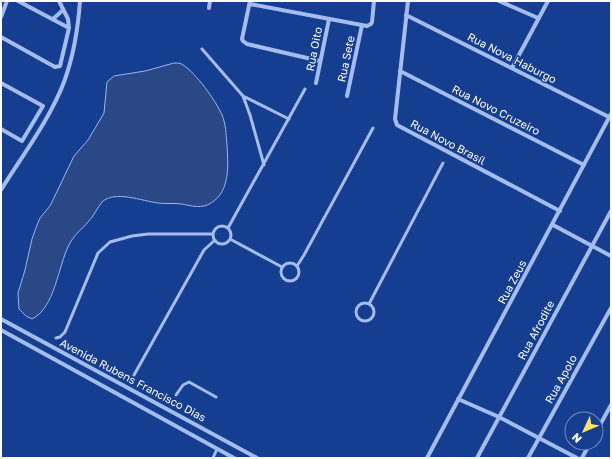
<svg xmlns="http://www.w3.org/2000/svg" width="612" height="459" font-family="'Golos Text',sans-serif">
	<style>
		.water { fill: #2b4886; stroke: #95b6f3 }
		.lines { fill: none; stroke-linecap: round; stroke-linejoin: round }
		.lane { stroke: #a3bdf0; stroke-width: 3 }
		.street { stroke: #a3bdf0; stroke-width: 4 }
		.labels { text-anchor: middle; stroke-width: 3; stroke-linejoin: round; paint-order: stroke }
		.street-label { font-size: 11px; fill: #fff; stroke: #163e90 }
	</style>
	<rect width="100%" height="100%" fill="#163e90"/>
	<path class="water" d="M174,63C177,63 181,63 183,65C196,73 216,101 222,115C226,124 226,135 227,145C228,163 231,191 211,203C202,209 191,206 182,204C174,203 166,204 158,203C142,201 115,190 102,202C97,208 94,216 88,222C81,230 73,236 69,245C58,266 55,308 32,319L26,316L19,309L18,293L25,270L32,239L37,225L40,218L50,206L74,156L88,140L104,113L107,82L114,76L145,71Z"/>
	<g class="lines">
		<path class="lane" d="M202,49L243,96L250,115L264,165
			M243,96L289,119
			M213 235a9 9 0 1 1 18 0a9 9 0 1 1-18 0Z
			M228,228L305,89
			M230,239L282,267
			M281 272a9 9 0 1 1 18 0a9 9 0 1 1-18 0Z
			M297,266L304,255L373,128
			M356 312a9 9 0 1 1 18 0a9 9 0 1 1-18 0Z
			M369,304L443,163
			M56,338L60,337L65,332L98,253L110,242L132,236L148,234H212
			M134,375L204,250L215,240
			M176,395L183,385L189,382L216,397
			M213,458L217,449"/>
		<path class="street" d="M18,1L69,28
			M250,1L242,39L243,41L247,44L320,61
			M408,1L395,119L397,125L560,211
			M499,1L538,18
			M250,4L367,26L371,24L372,22L374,1
			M209,8L210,1
			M406,15L609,117
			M1,17L7,1
			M53,19L63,10
			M1,37L55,67L60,66L69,28L68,19L59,1
			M512,68L548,1
			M400,71L584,165
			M1,83L43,106L22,141L1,129
			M316,83L329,19
			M347,96L362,25
			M1,190C22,156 50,119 64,82C74,55 78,29 80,1
			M553,225L611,256
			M1,319L257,458
			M1,330L234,458
			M458,399L499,417L577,458
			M596,432L611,405
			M427,458L611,114
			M477,458L611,211
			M528,458L611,308
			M582,458L590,443"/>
	</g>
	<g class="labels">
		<g class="street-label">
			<text transform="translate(314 49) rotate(-79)" y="4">Rua Oito</text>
			<text transform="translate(512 58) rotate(27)" y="4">Rua Nova Haburgo</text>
			<text transform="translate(346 59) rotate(-78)" y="4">Rua Sete</text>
			<text transform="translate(496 110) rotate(27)" y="4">Rua Novo Cruzeiro</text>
			<text transform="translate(448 142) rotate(28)" y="4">Rua Novo Brasíl</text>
			<text transform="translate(512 282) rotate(-62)" y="4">Rua Zeus</text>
			<text transform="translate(536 330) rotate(-62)" y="4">Rua Afrodite</text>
			<text transform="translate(561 379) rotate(-61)" y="4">Rua Apolo</text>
			<text transform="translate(133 380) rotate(28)" y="4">Avenida Rubens Francisco Dias</text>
		</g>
	</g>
	<rect width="612" height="459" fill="none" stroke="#ffffff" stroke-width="4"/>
	<g transform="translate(584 431) rotate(226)"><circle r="19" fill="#163e90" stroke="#738bbc"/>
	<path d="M0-3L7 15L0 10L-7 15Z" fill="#ffe362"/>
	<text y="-6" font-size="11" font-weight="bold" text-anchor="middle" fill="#ffffff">N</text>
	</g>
</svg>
